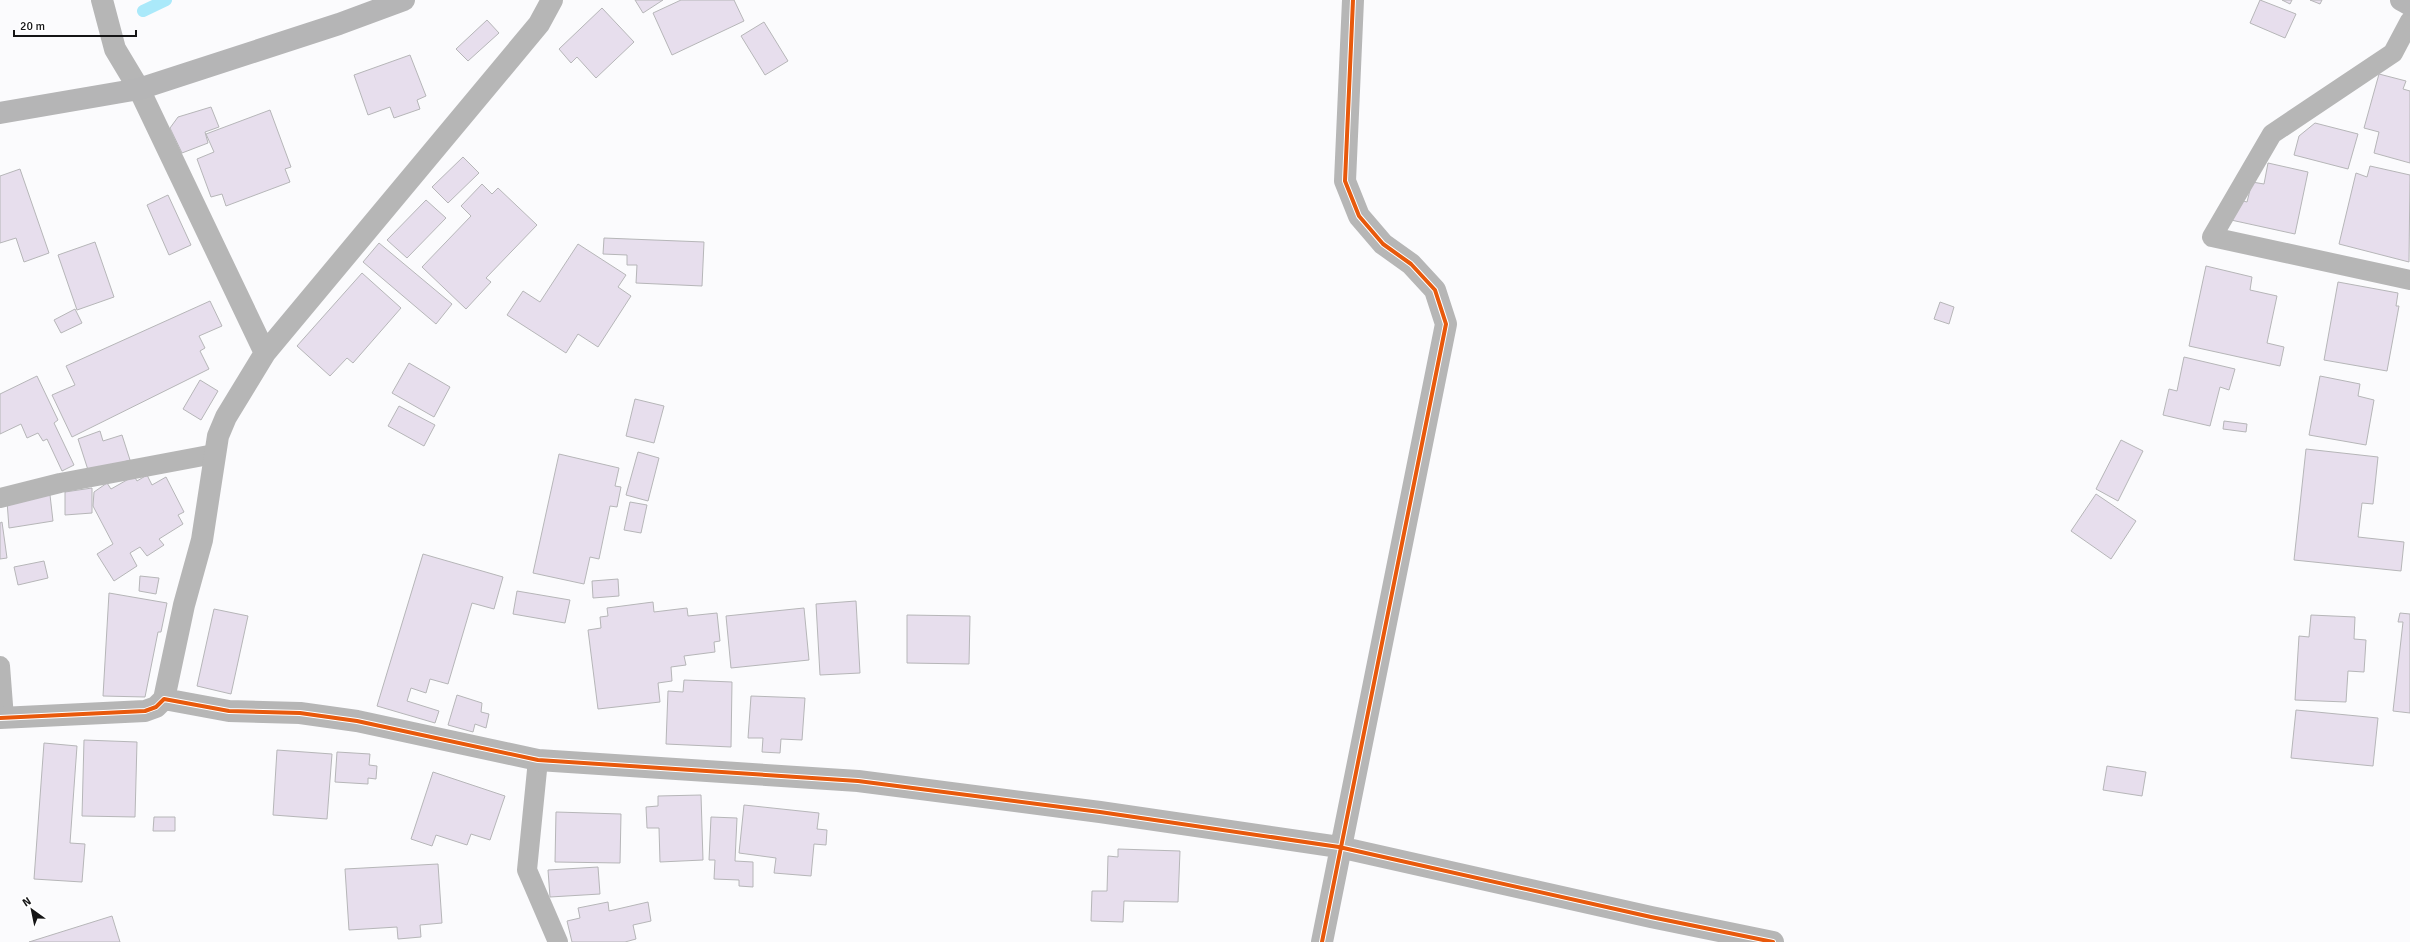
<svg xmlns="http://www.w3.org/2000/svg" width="2410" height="942" font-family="Signika,sans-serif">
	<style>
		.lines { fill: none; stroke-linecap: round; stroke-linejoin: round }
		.stream { stroke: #aae9fa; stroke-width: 12 }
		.building { fill: #e7deed; stroke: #b6b6b8 }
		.service { stroke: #b6b6b6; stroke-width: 20 }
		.minor { stroke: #b6b6b6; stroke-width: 22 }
		.secondary { stroke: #b5b5b6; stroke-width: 22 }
		.cycleway-casing { stroke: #fff; stroke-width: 6 }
		.cycleway { stroke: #e8590c; stroke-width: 4 }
	</style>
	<rect width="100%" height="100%" fill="#fbfbfd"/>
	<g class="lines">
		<path class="stream" d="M143,11L166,0"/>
	</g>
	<path class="building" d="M635,0H663L643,13Z
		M681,0H734L744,21L672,55L653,13Z
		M2260,0L2296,14L2285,38L2250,23Z
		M2282,0H2292L2290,4Z
		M2310,0H2322L2320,4Z
		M602,8L634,42L596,78L577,57L571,63L559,49Z
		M487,20L499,33L468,61L456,49Z
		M764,22L788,61L765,75L741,36Z
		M410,55L426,96L417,100L420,109L394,118L390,107L368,115L354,75Z
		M2379,74L2406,81L2403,89L2410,91V163L2374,153L2379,132L2364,128Z
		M211,107L219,127L205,132L208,143L182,153L170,128L178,117Z
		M270,110L291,167L285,169L290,182L226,206L222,194L211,197L197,159L214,152L206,134Z
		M2315,123L2358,134L2348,169L2294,155L2299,136Z
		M463,157L479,173L448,203L432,187Z
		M2268,163L2308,172L2295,234L2231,220L2235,199L2247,202L2252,182L2264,184Z
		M2370,166L2410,175L2409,262L2339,244L2356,173L2367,177Z
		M20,169L49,253L24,262L16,238L0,243V176Z
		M482,184L492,194L498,188L537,225L486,278L491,282L466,309L422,267L471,216L461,206Z
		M168,195L191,245L169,255L147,205Z
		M426,200L446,218L407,258L387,240Z
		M604,238L704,242L702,286L636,283L637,265H627V255L603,254Z
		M95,242L114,297L77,310L58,255Z
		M379,243L452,304L436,324L363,262Z
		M578,244L626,275L618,287L631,296L598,347L578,334L566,353L507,315L523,291L540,302Z
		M2206,266L2252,277L2250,290L2277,296L2267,343L2284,347L2280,366L2189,346Z
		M362,273L401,308L353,363L347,358L330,376L297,346Z
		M2338,282L2398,293L2396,306H2399L2387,371L2324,360Z
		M210,301L222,326L199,336L205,348L200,351L209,369L72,437L52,395L75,385L66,366Z
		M1940,302L1954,307L1949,324L1934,319Z
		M75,309L82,323L61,333L54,320Z
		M2184,357L2235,369L2229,390L2220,387L2210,426L2163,415L2169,389L2177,391Z
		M409,363L450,387L434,417L392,393Z
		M37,376L58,420L54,423L74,465L62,471L47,439L43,441L38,433L27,438L21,424L0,434V394Z
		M2320,376L2360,384L2358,396L2374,400L2366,445L2309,435Z
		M200,380L218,391L201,420L183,409Z
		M635,399L664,406L654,443L626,436Z
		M399,406L435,425L424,446L388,426Z
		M2224,421L2247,424L2246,432L2223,429Z
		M100,431L103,441L122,435L130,460L89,473L78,439Z
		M2121,440L2143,451L2118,501L2096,489Z
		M2306,449L2378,457L2373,504L2362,503L2358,537L2404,542L2401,571L2294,560Z
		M638,452L659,458L648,501L626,495Z
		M559,454L619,468L615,486L621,487L617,507L610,506L599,559L590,557L584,584L533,573Z
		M147,475L152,485L166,477L184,512L178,515L183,524L159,539L164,545L147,556L140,547L130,553L137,566L114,581L97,554L113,544L93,506L94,492L107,483L111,489L134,476L137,481Z
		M92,488V513L65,515V492Z
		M2096,494L2136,521L2111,559L2071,531Z
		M50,495L53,521L9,528L7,501Z
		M630,502L647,505L641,533L624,530Z
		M2,522L7,558L0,559V523Z
		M423,554L503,577L494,609L472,603L448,684L430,679L426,693L411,688L407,701L439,711L435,723L377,706Z
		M44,561L48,578L18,585L14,567Z
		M140,576L159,578L156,594L139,591Z
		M618,579L619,596L593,598L592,581Z
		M517,591L570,600L565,623L513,614Z
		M109,593L167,603L161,632H158L145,697L103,696Z
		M856,601L860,673L820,675L816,604Z
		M653,602L654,612L687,608L688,616L717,613L720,641L714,642L715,652L684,656L686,665L671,667L672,681L658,683L660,702L598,709L588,630L601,628L600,617L608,616L607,608Z
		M804,608L809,660L731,668L726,616Z
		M214,609L248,616L231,694L197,686Z
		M2400,613L2410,614V713L2393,711L2403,622H2398Z
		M907,615L970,616L969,664L907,663Z
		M2311,615L2355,617L2354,639L2366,640L2364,672L2348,671L2346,702L2295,700L2299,636L2309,637Z
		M684,680L732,682L731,747L666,744L668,691L683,692Z
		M457,695L482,703L481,712L489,714L486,728L475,724L473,732L448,725Z
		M751,696L805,698L802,740L781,739L780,753L762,752L763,738H748Z
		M2296,710L2378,718L2373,766L2291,758Z
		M84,740L137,742L135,817L82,816Z
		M44,743L77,746L70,843L85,844L82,882L34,879Z
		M277,750L332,754L327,819L273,815Z
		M337,752L370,754L369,765L377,766L376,779L368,778V784L335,782Z
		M2107,766L2146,772L2142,796L2103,790Z
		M433,772L505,796L490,840L471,834L467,845L436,835L432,846L411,839Z
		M701,795L703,860L660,862L659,828H647L646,807L658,806V796Z
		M744,805L819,813L817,829L827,830L826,845L814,844L811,876L774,873L776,858L739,853Z
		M556,812L621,814L620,863L555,862Z
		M154,817H175V831H153Z
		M711,817L737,818L735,861L753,862V887L739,886V880L714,879L715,860H709Z
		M1118,849L1180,851L1178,902L1124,901L1123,922L1091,921L1092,891H1107L1108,856L1118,857Z
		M438,864L442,923L420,925L421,937L398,939L397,927L349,930L345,869Z
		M598,867L600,894L550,897L548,870Z
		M608,902L609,911L648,902L651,921L633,925L636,939L625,942H572L567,921L580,918L578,908Z
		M112,916L120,942H29Z"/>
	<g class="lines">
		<path class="service" d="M2410,21L2393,53L2272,134L2212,237L2410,280
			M0,498L60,483L214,454
			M0,666L4,718
			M538,760L527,870L558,942"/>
		<path class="minor" d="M102,0L115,49L139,89L265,353L226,417L218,436L202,540L184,605L164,699
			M265,353L539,24L552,0
			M0,718L145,711L156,707L164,699L229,711L300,713L357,721L538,760L858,781L1100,812L1339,847L1651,917L1773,942
			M1322,942L1446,324L1435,290L1411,264L1383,244L1359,216L1345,181L1353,0"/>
		<path class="secondary" d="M2401,0L2410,5
			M0,113L139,89L339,24L404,0"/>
		<g class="cycleway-casing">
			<path id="cycleway" d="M0,718L145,711L156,707L164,699L229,711L300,713L357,721L538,760L858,781L1100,812L1339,847L1651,917L1773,942
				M1322,942L1446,324L1435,290L1411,264L1383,244L1359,216L1345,181L1353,0"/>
		</g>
		<use href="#cycleway" class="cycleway"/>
	</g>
	<g transform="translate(32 910) rotate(327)" stroke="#ffffff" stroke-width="3" paint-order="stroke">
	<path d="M0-3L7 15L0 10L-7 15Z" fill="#151516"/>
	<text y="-6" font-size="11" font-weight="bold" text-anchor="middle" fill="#151516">N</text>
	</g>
	<path d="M14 30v6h122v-6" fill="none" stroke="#151516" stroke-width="2"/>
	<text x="20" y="30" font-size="12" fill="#151516" stroke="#ffffff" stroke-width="3" paint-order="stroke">20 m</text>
</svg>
